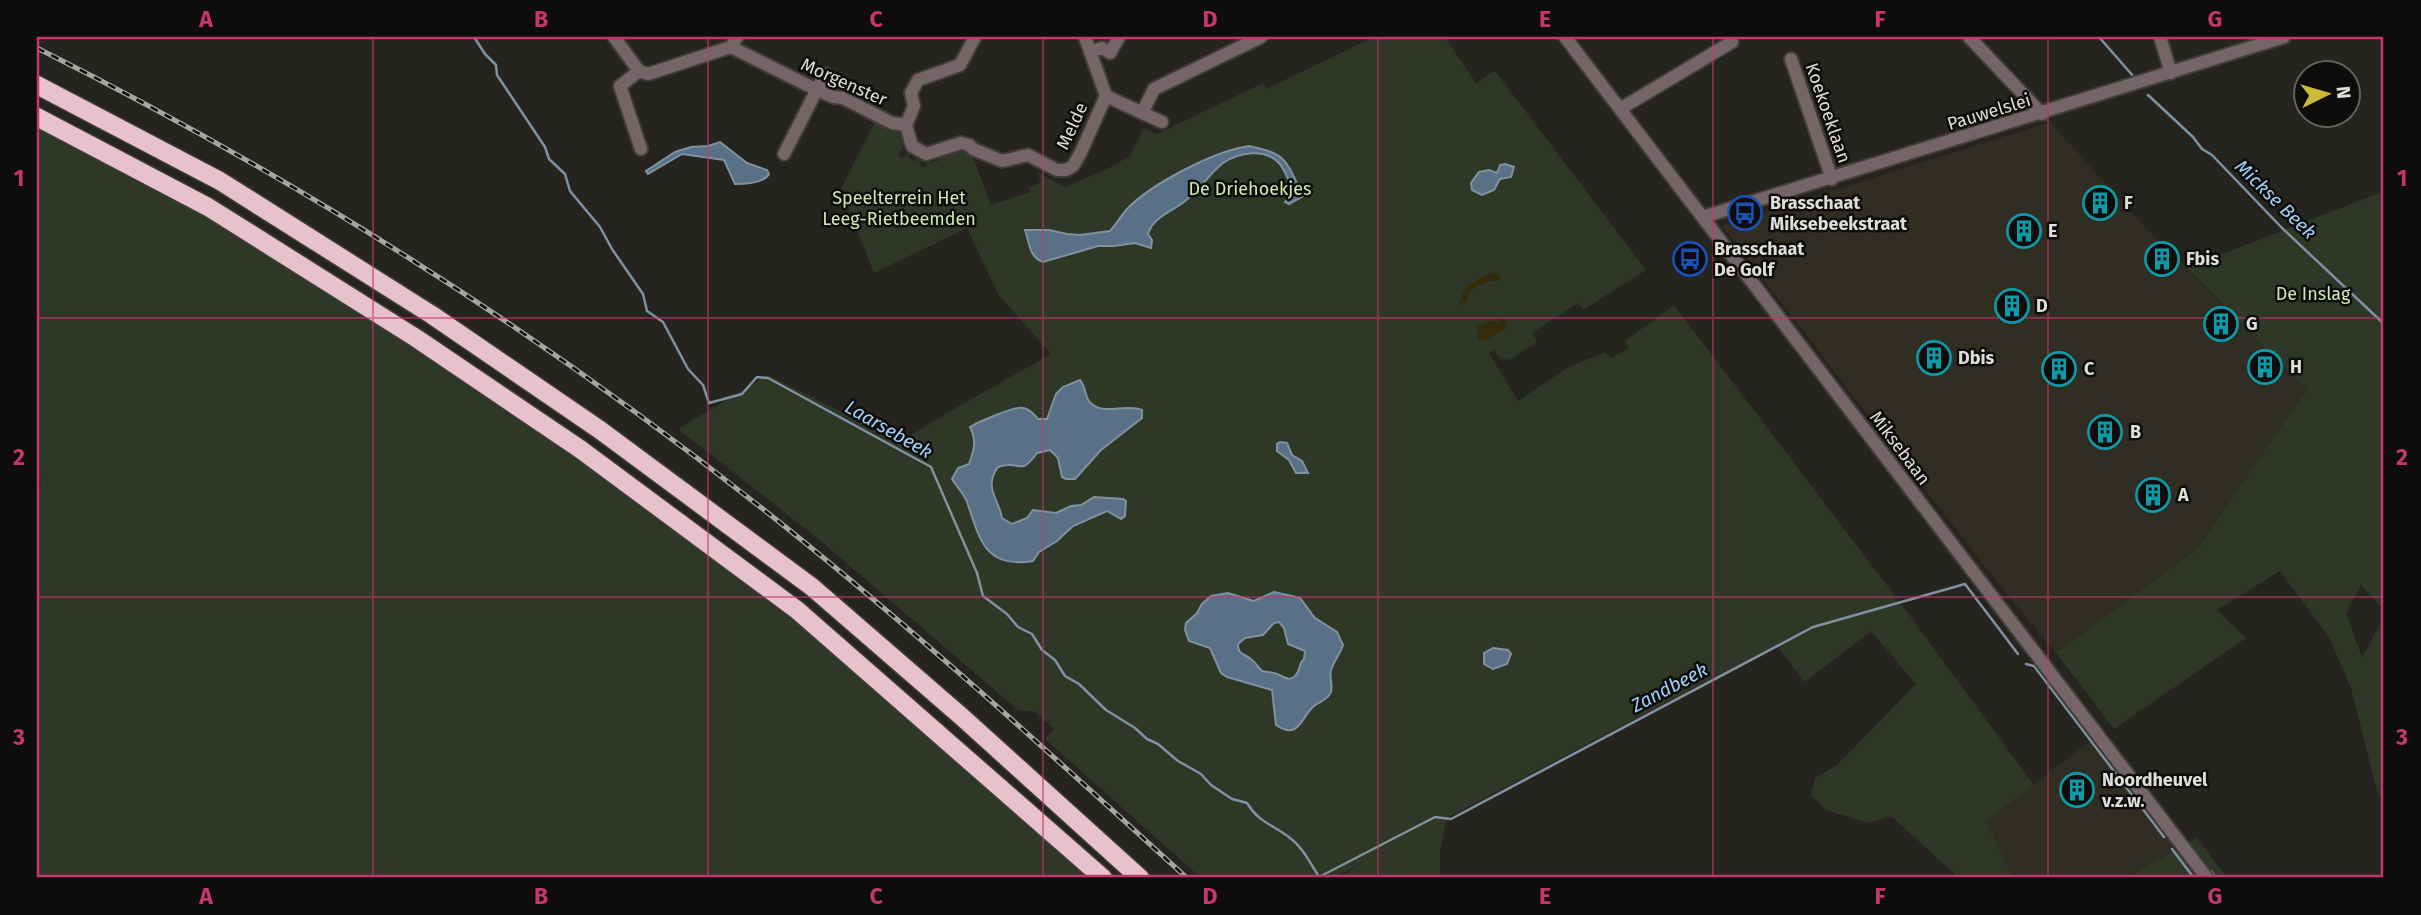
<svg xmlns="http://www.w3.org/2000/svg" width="2421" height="915" font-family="'Fira Sans',sans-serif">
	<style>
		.built { fill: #302d22 }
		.green { fill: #2f3727 }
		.sand { fill: #332b0a }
		.water { fill: #587187; stroke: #8092a0; stroke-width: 2; fill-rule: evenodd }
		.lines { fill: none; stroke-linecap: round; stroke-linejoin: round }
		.stream { stroke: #8092a0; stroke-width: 2.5 }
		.minor-casing { stroke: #3f3e39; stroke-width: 16 }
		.highway-casing { stroke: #3f3e39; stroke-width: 21 }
		.minor { stroke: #756569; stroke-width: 12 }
		.highway { stroke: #e7c1cb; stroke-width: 18 }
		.rail-casing { stroke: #a6a5a2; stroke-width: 5 }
		.rail { stroke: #0e0d0b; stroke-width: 2.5; stroke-dasharray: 8; stroke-linecap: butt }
		.grid { fill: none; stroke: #c6366e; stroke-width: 2; stroke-opacity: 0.55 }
		.labels { text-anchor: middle; stroke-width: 5; stroke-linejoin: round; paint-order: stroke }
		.street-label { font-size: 18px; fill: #dfdedb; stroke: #0e0d0b }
		.park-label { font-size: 18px; fill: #cfe9b3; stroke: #0e0d0b }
		.poi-label { font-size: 18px; font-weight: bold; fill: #dfdedb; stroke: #0e0d0b; text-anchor: start }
		.water-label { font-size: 19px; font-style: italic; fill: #a1d0f9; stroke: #0e0d0b }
		.neatline { fill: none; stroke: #c6366e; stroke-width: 2.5 }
		.grid-label { font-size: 23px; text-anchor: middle; font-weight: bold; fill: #c6366e }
	</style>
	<rect width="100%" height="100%" fill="#25241f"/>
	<path class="built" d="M2050,122L2133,214L2306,390L2198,548L2056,653L1989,572L1722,226Z
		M2093,739L2178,848L2125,878H2014L1985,821Z"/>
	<path class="green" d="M1374,37H1445L1476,83L1495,71L1646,270L1583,310L1578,303L1532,333L1537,342L1510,360L1501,359L1494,350L1489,353L1518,401L1569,367L1605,352L1611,358L1629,348L1625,341L1674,305L1902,605L2034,785L1986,821L2014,878H1959L1891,816L1868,823L1826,810L1811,795L1815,778L1837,765L1916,684L1871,631L1805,682L1776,645L1447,818L1440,850V878H1339L1360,864L1333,878H1201L1045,739L1054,729L1035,712L1018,710L816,537L678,429L768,375L879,431L894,438L905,439L945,414L1051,354L998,294L967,228L874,273L841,189L877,118L905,130L907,139L898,156L902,158L911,152L908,158L915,161L917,156L922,168L927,166L925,159L928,157L931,163L940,160L938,154L941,153L943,155L956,151L963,146L972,155L991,205L1030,192L1029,187L1040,183L1039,173L1065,187L1107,169L1130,156L1144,128L1157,134L1263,83L1266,89Z
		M37,126L204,214L412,345L576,456L791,616L1090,878H37V487L41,482L37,468Z
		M2384,191V610L2361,585L2346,613L2362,657L2384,617V802L2377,791L2351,688L2329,637L2280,571L2217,610L2246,638L2114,729L2056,653L2198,548L2306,390L2187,268Z
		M2197,838L2227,878H2125Z"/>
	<path class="sand" d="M1493,272L1501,277L1500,280L1487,282L1477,286L1470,292L1466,302L1458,305L1466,287Z
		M1503,319L1507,322L1505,330C1495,332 1489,343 1477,340L1479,332L1476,326L1491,321L1498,322Z"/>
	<path class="water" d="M720,142L747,163L767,170L769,174C764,183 745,184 735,184L724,160L682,154L648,174L646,171L675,152L691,147L708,146Z
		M1249,146C1286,153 1286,160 1301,192L1304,191L1305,195L1289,204L1285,202L1294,193C1290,184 1286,171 1279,163C1265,148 1239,152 1223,163C1209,174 1199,191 1184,202C1171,212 1153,217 1148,234L1152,240L1151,248L1135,243L1114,246H1098L1043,262C1028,257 1029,239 1025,230H1049L1067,234L1080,235L1110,231C1116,224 1121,216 1127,209C1151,184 1214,151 1249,146Z
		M1505,164L1514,167L1511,177L1500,179L1494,190L1482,195L1472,190L1471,183L1479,172L1489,170L1497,173L1500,165Z
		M1080,380C1086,387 1084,394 1089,401C1101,417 1125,403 1142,410V418L1101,450L1075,479H1066L1062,477L1058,458L1050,450L1037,453C1019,478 1021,459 998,467C983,488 999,499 1002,518L1012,524L1027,518L1033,510L1056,513L1071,506L1081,505L1094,497L1123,499L1126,501L1125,516L1121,519L1107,511L1073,526L1057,541L1039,552L1033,561C985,569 980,540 967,502C964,494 957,487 952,479L958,468L969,464C974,450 977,441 970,427C978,422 1017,405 1024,408C1030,410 1035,415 1038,419H1047L1056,394L1063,387Z
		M1280,442L1287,443L1292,455L1302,461L1308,473H1296L1289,460L1277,451V444Z
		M1274,592L1300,598L1315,618L1337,632L1343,645C1340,654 1334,661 1331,670C1329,677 1333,684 1331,692C1328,700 1320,701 1314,706C1301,717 1299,741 1276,725L1272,690L1227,677L1221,673L1210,648L1189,641L1185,630L1186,623L1197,613L1202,604L1211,596L1228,593L1254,601ZM1274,623L1279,622L1284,628L1288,644L1305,651L1304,659C1298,664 1301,669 1296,675C1289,684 1281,674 1274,673C1270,672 1266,672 1262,671C1258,667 1255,662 1251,659C1243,653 1238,655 1238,644L1245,638L1263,635Z
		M1493,648L1508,650L1511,654L1507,664L1493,669L1484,664V653Z"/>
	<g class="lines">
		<path class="stream" d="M474,37L485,54L496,65L497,75L545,147L549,159L565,174L570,191L600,227L612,249L643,294L647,311L663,322L688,369L703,385L709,403L742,394L757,377L768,378L931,467L977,573L983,596L1007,614L1018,627L1032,634L1042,650L1055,660L1065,676L1079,684L1106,710L1135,728L1147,739L1158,744L1178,761L1201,774L1211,785L1232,799L1247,803C1259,823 1274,825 1290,838C1304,848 1310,864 1320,878
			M2099,37L2134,77
			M2148,95L2193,137L2202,149L2212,155L2282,228L2384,324
			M2026,664L2034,666L2164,837
			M2172,849L2194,878
			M2211,871L2216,878
			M1319,877L1435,817L1451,819L1813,627L1965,584L2018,654"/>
		<g class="minor-casing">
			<path id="minor" d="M614,37L639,71
				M975,37L960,65L918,80L911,93L914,106L906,125L912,146L926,154L961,143L969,145L973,149L1002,161L1028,155L1057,170H1066L1073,166L1081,152L1106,96
				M1085,37L1106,96L1162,122
				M1565,37L2207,878
				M1969,37L2042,114
				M2160,37L2171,73
				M731,47L817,90L833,97L843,98L892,123L906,125
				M1090,52L1102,48L1110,53L1119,37
				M1791,59L1832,179
				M639,71L648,74L731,47L737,37
				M639,71L620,86L641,149
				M1620,109L1732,42
				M1142,113L1154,89L1261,37
				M784,154L825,74
				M1703,217L2284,37"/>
		</g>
		<g class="highway-casing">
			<path id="highway" d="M37,85L220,181L432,315L600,430L812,587L962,717L1140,878
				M37,117L208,207L416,338L580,449L797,610L1103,878"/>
		</g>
		<use href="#minor" class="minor"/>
		<use href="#highway" class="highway"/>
		<g class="rail-casing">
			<path id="rail" d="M37,48C301,180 553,341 783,525C923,637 1055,758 1187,878"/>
		</g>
		<use href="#rail" class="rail"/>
	</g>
	<path class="grid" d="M373,37V878M708,37V878M1043,37V878M1378,37V878M1713,37V878M2048,37V878M37,318H2384M37,597H2384"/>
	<defs>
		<g id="building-ring" transform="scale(1.75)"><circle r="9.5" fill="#0e0d0b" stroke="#0f9aa8" stroke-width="1.5"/><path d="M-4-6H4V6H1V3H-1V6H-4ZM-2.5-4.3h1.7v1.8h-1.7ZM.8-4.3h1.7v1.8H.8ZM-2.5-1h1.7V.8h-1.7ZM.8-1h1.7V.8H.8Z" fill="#0f9aa8"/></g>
		<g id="bus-ring" transform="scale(1.75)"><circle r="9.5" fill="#0e0d0b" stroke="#1a4fb4" stroke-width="1.5"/><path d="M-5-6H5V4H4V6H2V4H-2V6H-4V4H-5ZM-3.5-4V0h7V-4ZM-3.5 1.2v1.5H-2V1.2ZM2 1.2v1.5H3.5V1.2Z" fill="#1a4fb4"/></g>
	</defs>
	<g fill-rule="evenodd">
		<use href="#building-ring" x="2100" y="203"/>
		<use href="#bus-ring" x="1745" y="213"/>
		<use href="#building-ring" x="2024" y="231"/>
		<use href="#bus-ring" x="1690" y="259"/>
		<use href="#building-ring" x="2162" y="259"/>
		<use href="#building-ring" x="2012" y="306"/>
		<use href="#building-ring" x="2221" y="324"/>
		<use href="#building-ring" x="1934" y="358"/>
		<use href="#building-ring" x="2265" y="367"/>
		<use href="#building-ring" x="2059" y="369"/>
		<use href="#building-ring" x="2105" y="432"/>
		<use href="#building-ring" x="2153" y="495"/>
		<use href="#building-ring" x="2077" y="790"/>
	</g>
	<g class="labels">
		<g class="street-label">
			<text transform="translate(844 82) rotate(24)" y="6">Morgenster</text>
			<text transform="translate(1989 112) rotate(-17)" y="6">Pauwelslei</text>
			<text transform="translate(1828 113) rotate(71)" y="6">Koekoeklaan</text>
			<text transform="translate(1072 126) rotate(-65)" y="6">Melde</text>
			<text transform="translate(1900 448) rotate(53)" y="6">Miksebaan</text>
		</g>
		<g class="park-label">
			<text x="1250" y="195">De Driehoekjes</text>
			<text x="899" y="204">Speelterrein Het<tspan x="899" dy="21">Leeg-Rietbeemden</tspan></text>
			<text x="2313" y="300">De Inslag</text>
		</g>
		<g class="poi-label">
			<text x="1770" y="209">Brasschaat<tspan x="1770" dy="21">Miksebeekstraat</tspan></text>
			<text x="2124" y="209">F</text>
			<text x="2048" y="237">E</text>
			<text x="1714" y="255">Brasschaat<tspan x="1714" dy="21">De Golf</tspan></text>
			<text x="2186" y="265">Fbis</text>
			<text x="2036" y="312">D</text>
			<text x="2246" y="330">G</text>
			<text x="1958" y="364">Dbis</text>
			<text x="2290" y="373">H</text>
			<text x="2084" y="375">C</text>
			<text x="2130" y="438">B</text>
			<text x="2178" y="501">A</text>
			<text x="2102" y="786">Noordheuvel<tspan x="2102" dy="21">v.z.w.</tspan></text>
		</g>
		<g class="water-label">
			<text transform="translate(2276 199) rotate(44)" y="7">Mickse Beek</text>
			<text transform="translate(889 429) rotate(30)" y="7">Laarsebeek</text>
			<text transform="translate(1669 687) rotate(-28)" y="7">Zandbeek</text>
		</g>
	</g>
	<rect width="2421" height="915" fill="none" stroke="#0e0d0b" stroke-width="77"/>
	<g transform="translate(2327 94) rotate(85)"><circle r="33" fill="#0e0d0b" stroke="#62615e" stroke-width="2"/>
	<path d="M0-5L12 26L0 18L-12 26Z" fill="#cbb939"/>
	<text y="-10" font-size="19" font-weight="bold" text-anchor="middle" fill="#dfdedb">N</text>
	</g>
	<rect x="38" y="38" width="2344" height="838" class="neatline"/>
	<g class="grid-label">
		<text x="206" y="27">A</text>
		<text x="541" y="27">B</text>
		<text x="876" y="27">C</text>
		<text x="1210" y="27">D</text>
		<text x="1545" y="27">E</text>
		<text x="1880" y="27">F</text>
		<text x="2215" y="27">G</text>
		<text x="19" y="186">1</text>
		<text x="2402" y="186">1</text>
		<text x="19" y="465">2</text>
		<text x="2402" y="465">2</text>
		<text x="19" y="745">3</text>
		<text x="2402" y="745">3</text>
		<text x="206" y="904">A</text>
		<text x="541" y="904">B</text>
		<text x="876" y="904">C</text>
		<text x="1210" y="904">D</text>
		<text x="1545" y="904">E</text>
		<text x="1880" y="904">F</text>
		<text x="2215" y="904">G</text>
	</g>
</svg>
